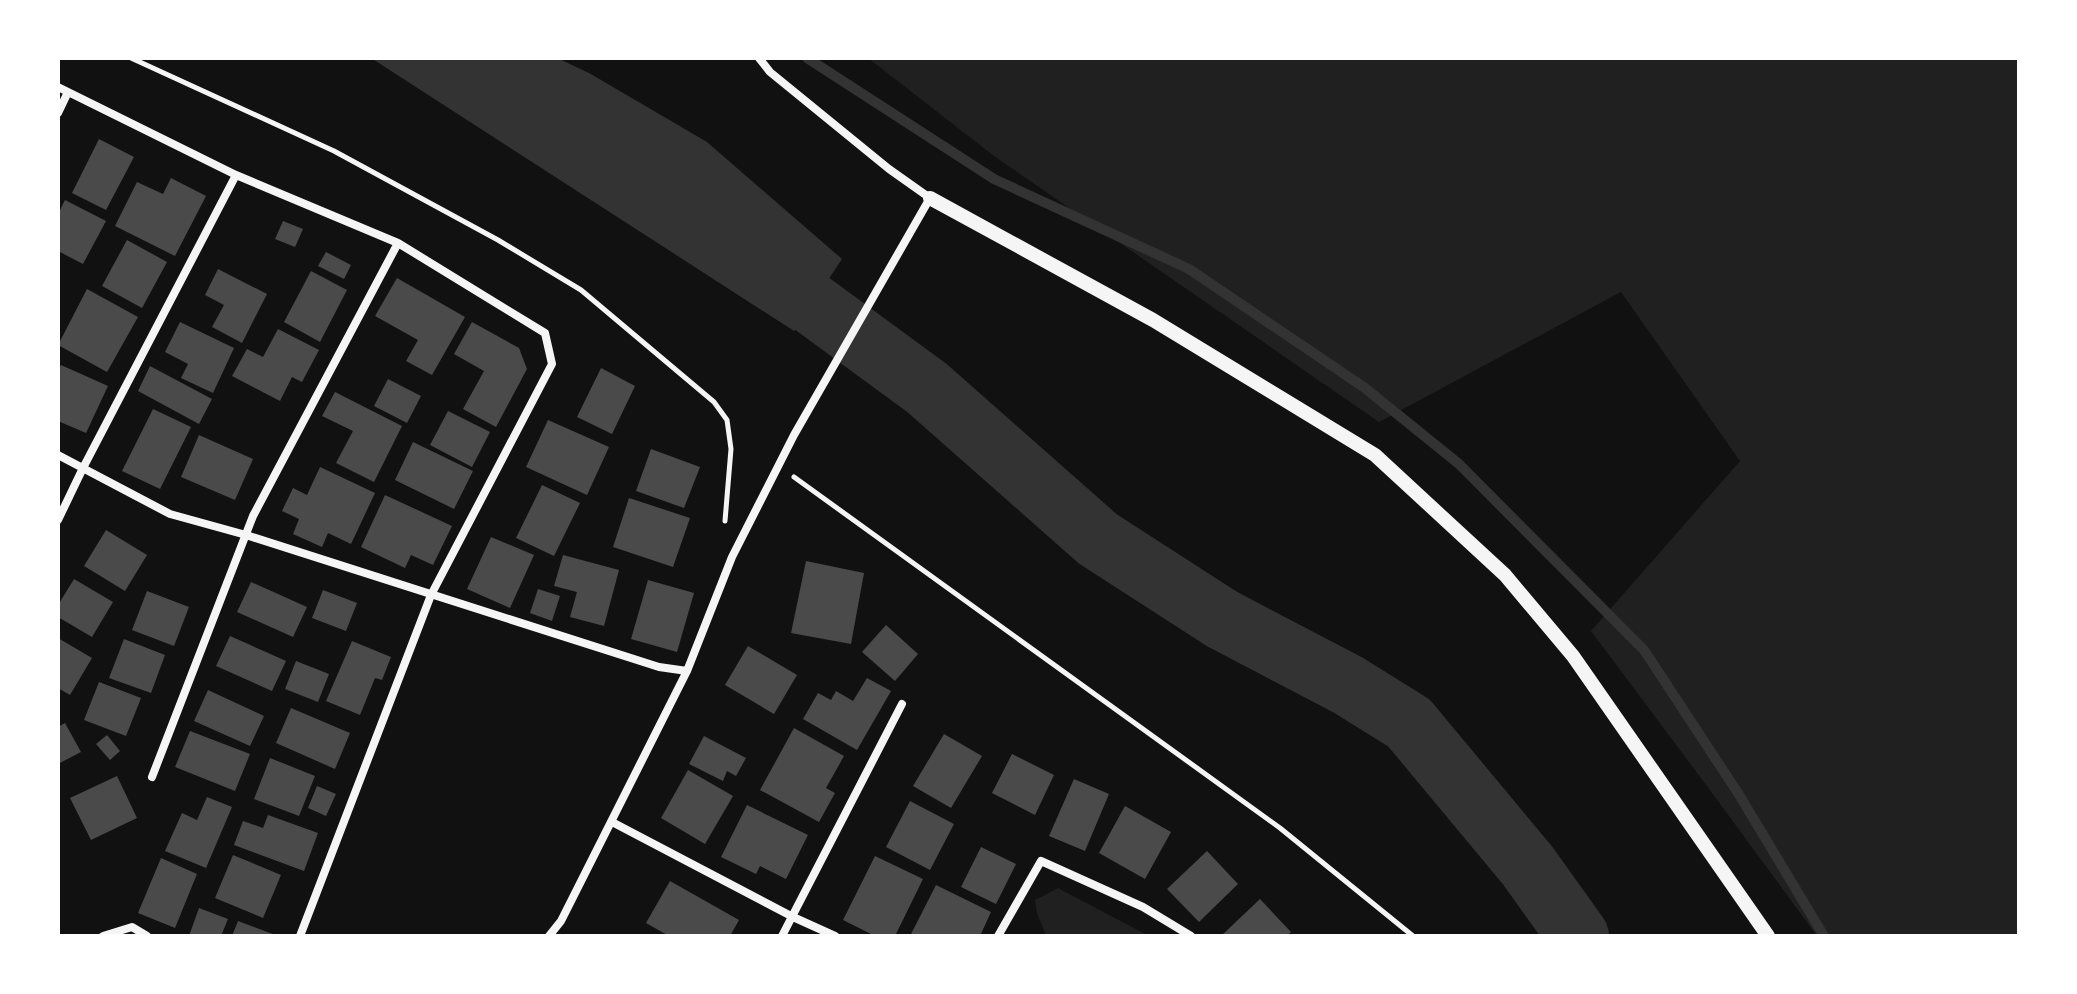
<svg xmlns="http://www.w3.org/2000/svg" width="2077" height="994" font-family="Quicksand,sans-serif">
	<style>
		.green { fill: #202020 }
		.water { fill: #333 }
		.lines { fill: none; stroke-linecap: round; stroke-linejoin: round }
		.stream { stroke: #333; stroke-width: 10 }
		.river { stroke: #333; stroke-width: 62 }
		.building { fill: #4a4a4a }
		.path { stroke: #f5f5f5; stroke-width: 5 }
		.minor { stroke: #f5f5f5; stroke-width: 8 }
		.tertiary { stroke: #f5f5f5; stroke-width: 14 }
	</style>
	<rect width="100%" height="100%" fill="#111"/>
	<path class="green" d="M868,58H2019V936H1817L1715,797L1591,631L1740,461L1621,292L1379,422L994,156Z
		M1058,888L1149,936H1046L1037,913L1035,900Z"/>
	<path class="water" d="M371,58H557L589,73L707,142L842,259L794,331Z"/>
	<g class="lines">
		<path class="stream" d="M807,58L994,179L1189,269L1365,388L1459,464L1644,650L1738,793L1824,936"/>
		<path class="river" d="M743,253L927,388L1098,539L1222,619L1348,685L1409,723L1528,866L1578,936"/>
	</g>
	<path class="building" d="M99,139L134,157L106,210L72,193Z
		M171,178L206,196L175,256L115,226L137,182L163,194Z
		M65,200L106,221L83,264L58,251V214Z
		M283,221L303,229L295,247L275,239Z
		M127,240L167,262L142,308L102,286Z
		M326,252L351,265L344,279L318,266Z
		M218,269L267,294L242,343L212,327L224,305L205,295Z
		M311,271L347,290L320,342L284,322Z
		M397,278L465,317L432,375L406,361L418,340L375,316Z
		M87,289L138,317L107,372L58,345Z
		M180,322L234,348L213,393L181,378L188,364L165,352Z
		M472,322L519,348L527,369L496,427L463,409L484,371L454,354Z
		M278,329L319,350L302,382L292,377L280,401L232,376L247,349L263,357Z
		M61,365L108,386L86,433L58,421V371Z
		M150,366L212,399L199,424L138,391Z
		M601,368L635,386L612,434L577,417Z
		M388,379L421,396L407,423L374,406Z
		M335,392L402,426L374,482L336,463L353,431L322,416Z
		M153,409L191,427L160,489L122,471Z
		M448,411L490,432L472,467L430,445Z
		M548,420L609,447L587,495L526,467Z
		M199,435L253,459L235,500L181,477Z
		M413,442L473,471L454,509L395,480Z
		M651,449L700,467L684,508L636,491Z
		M320,467L375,493L351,544L328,533L322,547L293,534L299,519L282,511L293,488L307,495Z
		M542,485L580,503L554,556L516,538Z
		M385,495L452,526L433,565L411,555L405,568L361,547Z
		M629,498L690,518L673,567L613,547Z
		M106,530L147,555L125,591L84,566Z
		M491,537L534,555L510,608L467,589Z
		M563,555L619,570L604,626L570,617L577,592L554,586Z
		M806,561L864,573L851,644L791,633Z
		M74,579L113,602L92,637L58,617V605Z
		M648,580L694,593L677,652L631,639Z
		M251,582L307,607L293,637L237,612Z
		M538,589L560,596L552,621L530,613Z
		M323,590L357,603L346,631L312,618Z
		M147,591L189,607L174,646L132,630Z
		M886,625L918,654L895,681L862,652Z
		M230,636L286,661L272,691L216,666Z
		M58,638L92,658L70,695L58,688Z
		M124,639L165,655L151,693L109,678Z
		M352,641L391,657L382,680L375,678L360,715L326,701Z
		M748,646L797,675L774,714L725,685Z
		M296,661L329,674L318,702L285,689Z
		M867,678L891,691L857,750L803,719L818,693L831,700L836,691L853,701Z
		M99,682L141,698L126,736L84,720Z
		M208,690L264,716L250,746L194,721Z
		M291,708L350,733L335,769L276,743Z
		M65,723L81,752L58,764V727Z
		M794,728L844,756L826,788L835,793L819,822L760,790Z
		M190,731L250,754L235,791L175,767Z
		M944,734L982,756L951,808L913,786Z
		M107,735L120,751L110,760L96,744Z
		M704,736L746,758L736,776L727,771L723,781L689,764Z
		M1012,754L1054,775L1035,815L992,793Z
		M270,758L315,776L299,816L254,799Z
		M688,770L733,796L705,844L661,818Z
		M117,776L137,818L91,840L70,798Z
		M1074,779L1109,794L1085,851L1049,836Z
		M317,786L336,794L326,816L308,808Z
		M207,797L232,807L206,868L165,851L182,813L197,820Z
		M910,801L954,824L930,870L886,847Z
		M747,805L808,835L786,879L760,866L756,874L721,857Z
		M1125,806L1171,832L1145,879L1099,853Z
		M268,815L318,833L304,871L234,845L243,821L263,828Z
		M981,847L1016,864L996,904L961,887Z
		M1207,851L1238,884L1199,922L1167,889Z
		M233,855L281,875L263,918L215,898Z
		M875,856L923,879L895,936H875L843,920Z
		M161,858L197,874L175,928L138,913Z
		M670,881L739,920L730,936H669L646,923Z
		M936,885L991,912L980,936H910Z
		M1260,899L1291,932L1287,936H1221Z
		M199,908L228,919L221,936H189Z
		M238,921L278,936H232Z"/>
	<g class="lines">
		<path class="path" d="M131,58L334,151L498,240L581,290L714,402L727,420L731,449L725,521
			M794,477L1280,828L1413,936"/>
		<path class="minor" d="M58,87L236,175L398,243L545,333L552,364L431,595L300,936
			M58,113L68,92
			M58,455L170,514L246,535L659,667L687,671
			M58,520L83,468L236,175
			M152,777L253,516L398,243
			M612,822L793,917L835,936
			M103,936L132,927L147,936
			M549,936L561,921L687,671L732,557L794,435L930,198L889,169L770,72L759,58
			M782,936L902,704
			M998,936L1041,861L1143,907L1191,936"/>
		<path class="tertiary" d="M930,198L1153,320L1375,455L1505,575L1573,656L1768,936"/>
	</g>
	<rect width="2077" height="994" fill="none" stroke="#ffffff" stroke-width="120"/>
</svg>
